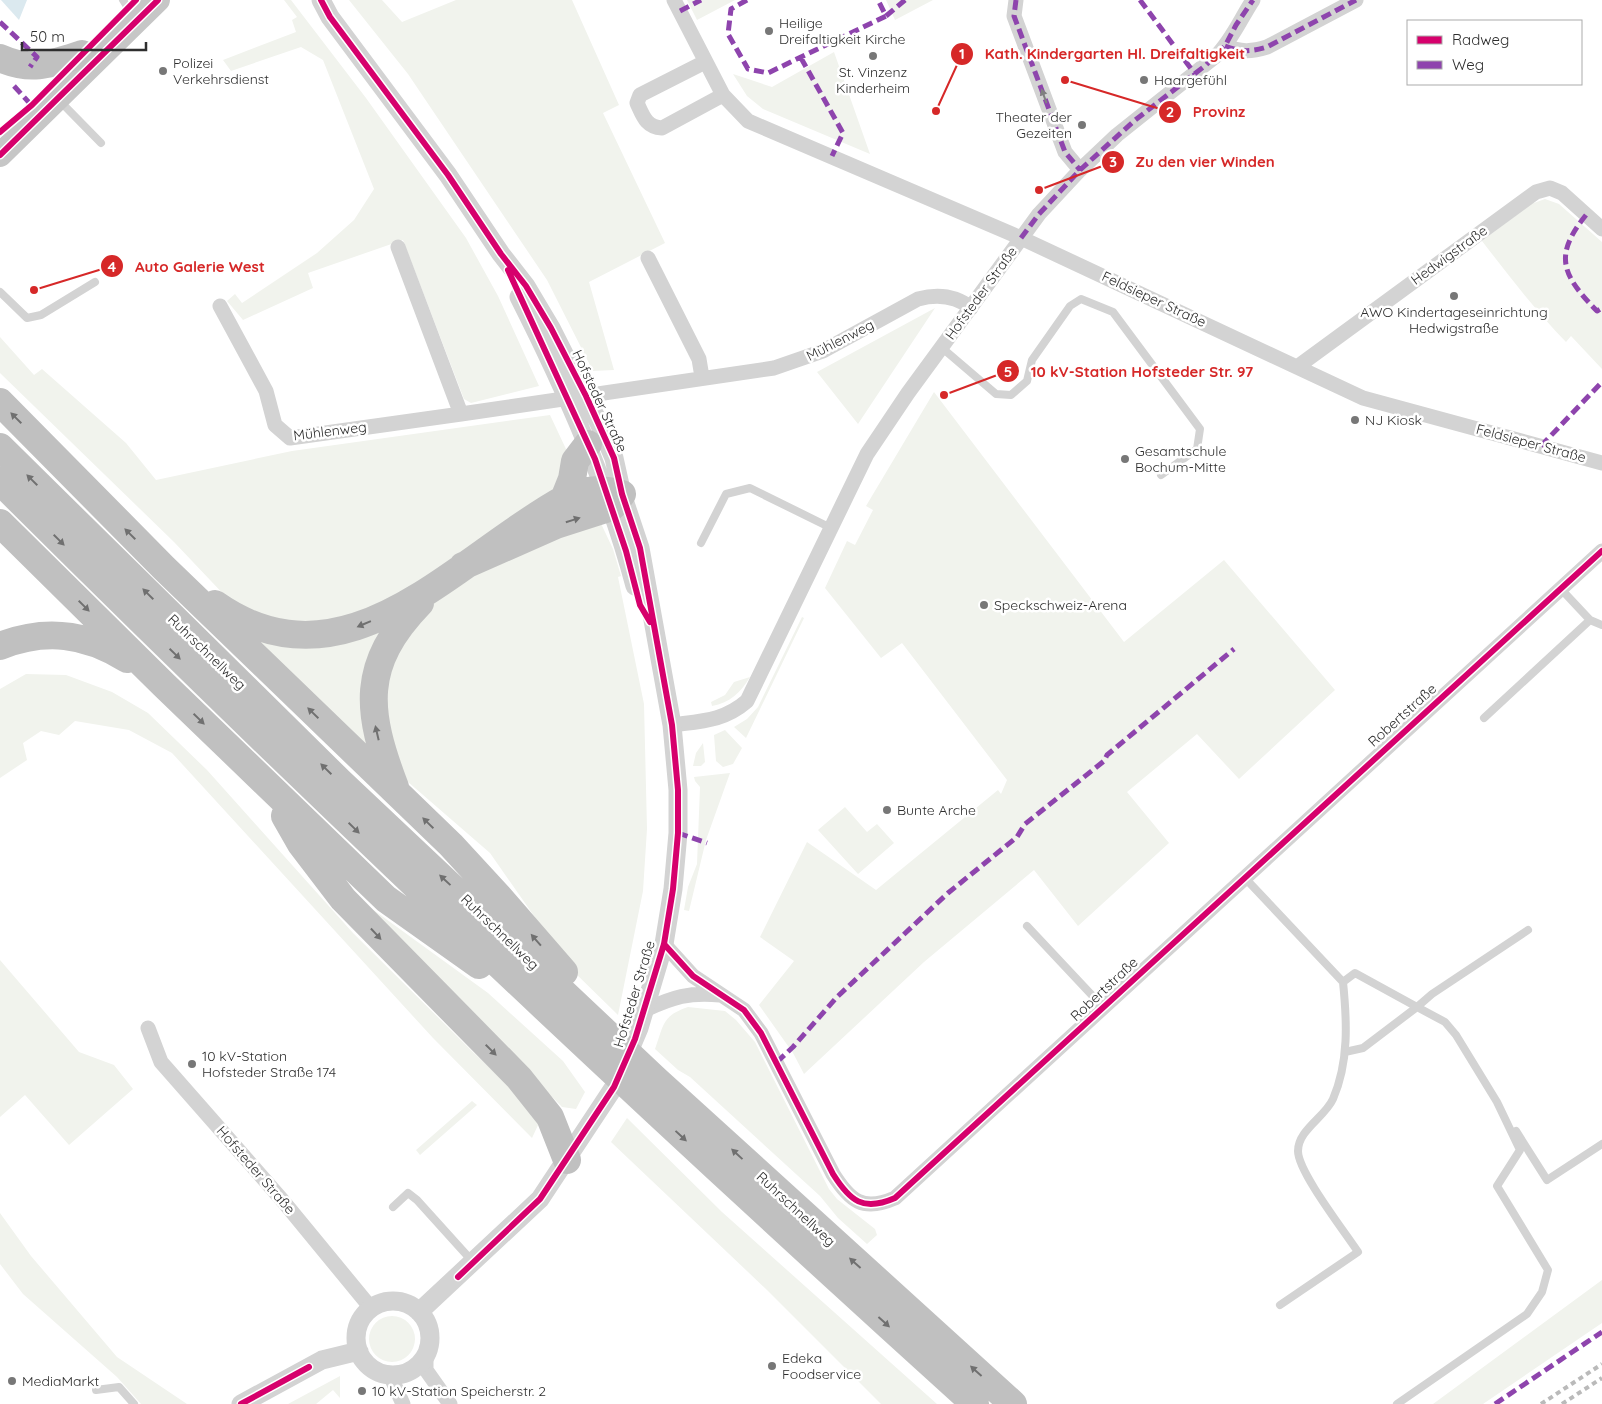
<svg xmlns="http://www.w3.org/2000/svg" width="1602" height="1404" font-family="Quicksand,sans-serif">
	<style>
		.green { fill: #f1f3ed }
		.water { fill: #dbe9ef }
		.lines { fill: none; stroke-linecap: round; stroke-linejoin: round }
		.service { stroke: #d3d3d3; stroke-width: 8 }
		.minor { stroke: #d3d3d3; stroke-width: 15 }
		.tertiary { stroke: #d3d3d3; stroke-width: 19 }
		.primary { stroke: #c6c6c6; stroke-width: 24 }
		.motorway { stroke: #c0c0c0; stroke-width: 28 }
		.rail { stroke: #bababa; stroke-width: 4; stroke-dasharray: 5 4; stroke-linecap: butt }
		.quiet { stroke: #8e44ad; stroke-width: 5; stroke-dasharray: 10 5; stroke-linecap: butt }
		.cycleway-casing { stroke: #fff; stroke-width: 9 }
		.cycleway { stroke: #d6006c; stroke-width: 6 }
		.oneway { fill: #808080 }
		.oneway2 { fill: #707070 }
		.poi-dot { fill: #777; stroke: #fff; stroke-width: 2 }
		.labels { text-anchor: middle; stroke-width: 5; stroke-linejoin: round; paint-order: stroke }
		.poi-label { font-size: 14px; fill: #2e2e2e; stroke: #fff; text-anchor: start }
		.street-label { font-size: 14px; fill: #2e2e2e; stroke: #fff }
		.leader { fill: none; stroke: #d62828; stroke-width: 2 }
		.callout-dot { fill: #d62828; stroke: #fff; stroke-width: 2 }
		.mark-label { font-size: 15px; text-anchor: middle; font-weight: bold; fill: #fff }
		.callout-label { font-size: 15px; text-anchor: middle; font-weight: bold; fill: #d62828; stroke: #fff; stroke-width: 5; stroke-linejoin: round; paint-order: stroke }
	</style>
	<rect width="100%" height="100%" fill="#fff"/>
	<path class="green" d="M284,0H291L366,98L466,238L498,296L539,386L471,403L464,399L403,240L308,273L313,288L243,320L227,301L235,294L242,303L317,253L354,220L374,189L323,60L301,47L231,71L223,60L296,32L292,20L297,17Z
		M349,0H382L402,22L456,0H572L619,105L603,113L665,243L589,282L614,370L593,371L547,280L408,74Z
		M687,0H735L697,20Z
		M886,0H933L895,20Z
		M834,52L870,154L763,109L747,96L733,74L772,87Z
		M1545,199L1559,204L1602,242V369L1571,336L1566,342C1535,310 1509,276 1482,241L1531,204Z
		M935,308L858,424L817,372Z
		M0,337L34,375L42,369L126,443L156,480L292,451L550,415L613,549L621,576L618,577L644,704L647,829L643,891L618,1015L571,969L490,853L370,749L253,637L266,639L174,542L0,373Z
		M934,392L1124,642L1224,560L1335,690L1239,779L1197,734L1127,792L1169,843L1078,926L1034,870L924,962L804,1074L793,1053L759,1005L794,961L760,937L807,842L876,890L998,790L1001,794L1007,780L902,643L881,658L825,588L847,541L855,545L873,510L866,506Z
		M802,617L804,618L746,738L734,727L747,719L758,707Z
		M26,674L66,675L112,692L148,713L207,770L353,933L474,1053L531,1107L539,1123L532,1138L433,1038L172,753L129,730L75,721L59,735L41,731L23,743L27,760L0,778V689Z
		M750,677C741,692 730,703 712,706L711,702L725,695L734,682Z
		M725,730L742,748L733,764L723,767L716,761L714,735Z
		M703,743L705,762L701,766H693L696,753Z
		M730,773L706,840L689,911L684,910L688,887L697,864L700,787L695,781L694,777Z
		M845,807L867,832L877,824L894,843L858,874L818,830Z
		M357,898L488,993L563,1061L585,1092L576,1109L562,1107Z
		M0,960L79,1052L114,1065L133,1089L69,1145L25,1095L0,1117Z
		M688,1007L725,1011L736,1020L755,1042L829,1189L837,1199L875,1229L877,1235L867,1244L838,1218L820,1196L690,1077L678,1070L655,1049C664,1024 662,1016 688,1007Z
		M472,1101L477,1105L420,1155L416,1150Z
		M627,1118L722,1212L937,1404H881L767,1290L611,1142Z
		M0,1213L31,1256L117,1357L187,1404H141L117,1377L23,1294L0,1264Z
		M1602,1280V1323L1483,1404H1433Z
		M369 1339a23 23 0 1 1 46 0a23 23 0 1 1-46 0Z
		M340,1376V1398L333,1390L316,1404H288Z"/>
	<path class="water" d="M1,0H27L19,20Z"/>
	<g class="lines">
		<path class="service" d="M123,0L128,8
			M48,89L101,143
			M0,292L27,318L41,315L95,282
			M941,347L996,394L1011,395L1027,381L1032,360L1070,306L1081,299L1113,312L1200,429L1197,449L1161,475
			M701,543L726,494L750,488L831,528
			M1560,588L1590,620L1602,625
			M1484,718L1590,620
			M1244,877L1343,982C1347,1021 1349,1062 1333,1099C1325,1117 1298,1130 1298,1151C1298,1172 1345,1232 1358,1252L1280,1305
			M1027,926L1103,1007
			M1343,982L1355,973L1417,1007L1432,994L1528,930
			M1345,1052L1363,1048L1417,1007L1445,1022L1456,1035L1497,1102L1520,1150L1497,1186L1548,1270L1542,1292L1527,1314L1397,1404
			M1516,1131L1547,1180L1602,1144
			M393,1207L408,1193L417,1200L473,1262
			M96,1390L119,1387L134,1404"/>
		<path class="minor" d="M674,0L723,95L748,121L1021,238L1363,398L1602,463
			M1016,0L1014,16L1065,152L1080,170
			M1225,46C1241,52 1251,52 1267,47L1356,0
			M705,62L640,95L637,103C643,116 646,127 662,128L723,95
			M398,247L461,414L774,368L823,351L918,299C937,294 956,296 971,308
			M648,258L699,359L702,377
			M220,306L266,391L275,425L290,438L461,414
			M1297,367L1536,192L1550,188L1562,193L1602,229
			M672,725C702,721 724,721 747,701L867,454L908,393L1039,214L1080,170L1117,135L1216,56C1232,40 1241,18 1253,0
			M664,944L693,976L744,1010L761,1033L833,1174C850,1201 863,1212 895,1198L1602,551
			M645,1010C673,997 689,992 720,995
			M148,1028L161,1062L283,1201L371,1308
			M426,1354V1370L450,1404
			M390,1375L403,1404"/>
		<path class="tertiary" d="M321,0L330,17L448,175L501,254L526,286L551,328L599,423L614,458L622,494L640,548L672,725L678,790V833L673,889L664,944L639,1028L614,1087L540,1199L419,1312
			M519,297C566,390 608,485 635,586
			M356 1338a37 37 0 1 1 74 0a37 37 0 1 1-74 0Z
			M241,1404L322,1360L359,1351"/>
		<path class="primary" d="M0,155L158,0"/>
		<path class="motorway" d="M0,58C31,72 51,64 82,54
			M0,402L164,568L451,845L498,896L564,972
			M0,447L340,782L656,1080L1013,1404
			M0,481C317,797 643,1104 975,1404
			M564,499L572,479L575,461L588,444
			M0,523L164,685L386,899L479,965
			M215,604C346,696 455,559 564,499C584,489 600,488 622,494L612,507L556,525L463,566
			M0,646C45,628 86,633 127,659
			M395,787C366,711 360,665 420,603
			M285,816L301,844L343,899L519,1078L550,1117L567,1160"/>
		<path class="rail" d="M1541,1404L1602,1364
			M1562,1404L1602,1378"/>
		<path class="quiet" d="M747,0L731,9L728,34L748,69L768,73L886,16L878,0
			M1016,0L1014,16L1065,152L1080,170
			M1140,0L1195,74
			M680,11L701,0
			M886,16L905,0
			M0,22L37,57L30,67
			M1225,46C1241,52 1251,52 1267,47L1356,0
			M801,58L843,133L832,156
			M14,86L34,108
			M1586,215C1553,256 1562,275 1597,311L1602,308
			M1021,238L1039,214L1080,170L1134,121L1206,65L1225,46L1236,25L1253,0
			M1541,446L1602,382
			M678,833L707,843
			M777,1062L793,1047L837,997L948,893L1017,837L1025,824L1104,761L1107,755L1234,649
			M1495,1404L1602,1332"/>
		<g class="cycleway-casing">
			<path id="cycleway" d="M321,0L330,17L448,175L501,254L526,286L551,328L586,396L614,458L622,494L640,548L672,725L678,790V833L673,889L664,944L635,1039L614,1087L540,1199L458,1277
				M0,132L32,105L136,0
				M0,155L158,0
				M508,270L595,459L626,551L640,605L650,622
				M664,944L693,976L744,1010L761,1033L833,1174C850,1201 863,1212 895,1198L1602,551
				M241,1404L309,1367"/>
		</g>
		<use href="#cycleway" class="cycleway"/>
	</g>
	<defs><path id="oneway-solid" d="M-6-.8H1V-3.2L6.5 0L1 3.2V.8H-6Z" transform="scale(1.25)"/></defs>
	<use class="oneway" href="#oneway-solid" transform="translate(1044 96) rotate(-110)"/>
	<g class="oneway2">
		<use href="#oneway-solid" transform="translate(16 418) rotate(-135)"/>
		<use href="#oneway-solid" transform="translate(32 480) rotate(-135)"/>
		<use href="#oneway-solid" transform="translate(573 520) rotate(-17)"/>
		<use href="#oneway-solid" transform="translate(130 534) rotate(-135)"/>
		<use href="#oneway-solid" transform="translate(59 540) rotate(45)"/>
		<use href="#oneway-solid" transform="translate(148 594) rotate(-135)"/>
		<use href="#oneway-solid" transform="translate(84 606) rotate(45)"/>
		<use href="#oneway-solid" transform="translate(364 624) rotate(157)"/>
		<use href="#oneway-solid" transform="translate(175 654) rotate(44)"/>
		<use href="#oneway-solid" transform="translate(313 713) rotate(-136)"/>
		<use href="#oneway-solid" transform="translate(199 719) rotate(44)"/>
		<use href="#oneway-solid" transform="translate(377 733) rotate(-103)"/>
		<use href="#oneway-solid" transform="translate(326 769) rotate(-136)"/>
		<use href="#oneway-solid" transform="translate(428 823) rotate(-136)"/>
		<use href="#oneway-solid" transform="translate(354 828) rotate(44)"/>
		<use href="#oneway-solid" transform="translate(445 880) rotate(-137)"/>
		<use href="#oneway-solid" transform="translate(376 934) rotate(47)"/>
		<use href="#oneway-solid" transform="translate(536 940) rotate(-131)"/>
		<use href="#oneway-solid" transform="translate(491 1050) rotate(45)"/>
		<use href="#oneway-solid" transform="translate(681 1136) rotate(43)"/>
		<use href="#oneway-solid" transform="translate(737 1154) rotate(-137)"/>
		<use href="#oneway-solid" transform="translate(855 1263) rotate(-138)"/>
		<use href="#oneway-solid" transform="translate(884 1322) rotate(42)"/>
		<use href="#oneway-solid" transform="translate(976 1371) rotate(-138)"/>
	</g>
	<g class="poi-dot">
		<circle cx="769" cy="31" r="5"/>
		<circle cx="873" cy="56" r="5"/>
		<circle cx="163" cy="71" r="5"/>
		<circle cx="1144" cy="80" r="5"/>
		<circle cx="1082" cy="125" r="5"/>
		<circle cx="1454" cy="296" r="5"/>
		<circle cx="1355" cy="420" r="5"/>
		<circle cx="1125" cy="459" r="5"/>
		<circle cx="984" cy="605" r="5"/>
		<circle cx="887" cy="810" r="5"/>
		<circle cx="192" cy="1064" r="5"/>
		<circle cx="772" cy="1366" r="5"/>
		<circle cx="12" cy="1381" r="5"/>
		<circle cx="362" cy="1391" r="5"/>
	</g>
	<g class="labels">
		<g class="poi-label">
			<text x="779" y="28">Heilige<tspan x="779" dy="16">Dreifaltigkeit Kirche</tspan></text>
			<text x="173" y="68">Polizei<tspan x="173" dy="16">Verkehrsdienst</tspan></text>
			<text x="873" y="77" text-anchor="middle">St. Vinzenz<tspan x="873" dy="16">Kinderheim</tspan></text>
			<text x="1154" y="85">Haargefühl</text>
			<text x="1072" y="122" text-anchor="end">Theater der<tspan x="1072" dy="16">Gezeiten</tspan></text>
			<text x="1454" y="317" text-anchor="middle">AWO Kindertageseinrichtung<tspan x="1454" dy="16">Hedwigstraße</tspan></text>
			<text x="1365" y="425">NJ Kiosk</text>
			<text x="1135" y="456">Gesamtschule<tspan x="1135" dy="16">Bochum-Mitte</tspan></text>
			<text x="994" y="610">Speckschweiz-Arena</text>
			<text x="897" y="815">Bunte Arche</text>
			<text x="202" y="1061">10 kV-Station<tspan x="202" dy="16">Hofsteder Straße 174</tspan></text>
			<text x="782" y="1363">Edeka<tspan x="782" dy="16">Foodservice</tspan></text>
			<text x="22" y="1386">MediaMarkt</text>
			<text x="372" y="1396">10 kV-Station Speicherstr. 2</text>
		</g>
		<g class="street-label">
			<text transform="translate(1449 255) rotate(-36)" y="5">Hedwigstraße</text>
			<text transform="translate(981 293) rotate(-54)" y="5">Hofsteder Straße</text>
			<text transform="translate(1154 299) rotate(25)" y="5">Feldsieper Straße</text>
			<text transform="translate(840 340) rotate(-27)" y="5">Mühlenweg</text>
			<text transform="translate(600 401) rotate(65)" y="5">Hofsteder Straße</text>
			<text transform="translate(330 431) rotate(-7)" y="5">Mühlenweg</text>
			<text transform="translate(1531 443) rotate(15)" y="5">Feldsieper Straße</text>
			<text transform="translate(207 652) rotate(44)" y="5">Ruhrschnellweg</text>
			<text transform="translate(1402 715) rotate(-42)" y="5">Robertstraße</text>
			<text transform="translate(500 932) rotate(44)" y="5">Ruhrschnellweg</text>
			<text transform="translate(1104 989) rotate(-43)" y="5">Robertstraße</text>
			<text transform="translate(634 994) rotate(-73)" y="5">Hofsteder Straße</text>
			<text transform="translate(256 1170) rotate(49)" y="5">Hofsteder Straße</text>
			<text transform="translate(796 1209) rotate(43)" y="5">Ruhrschnellweg</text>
		</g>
	</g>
	<path class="leader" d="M936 111L962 54M1065 80L1170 112M1039 190L1113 162M34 290L112 266M944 395L1008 371"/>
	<g class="callout-dot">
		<circle cx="936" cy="111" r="5"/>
		<circle cx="1065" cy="80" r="5"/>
		<circle cx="1039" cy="190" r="5"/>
		<circle cx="34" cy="290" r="5"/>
		<circle cx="944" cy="395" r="5"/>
		<circle cx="962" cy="54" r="12"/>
		<circle cx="1170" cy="112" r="12"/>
		<circle cx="1113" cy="162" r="12"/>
		<circle cx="112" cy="266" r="12"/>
		<circle cx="1008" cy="371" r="12"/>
	</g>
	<g class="mark-label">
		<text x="962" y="59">1</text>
		<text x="1170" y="117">2</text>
		<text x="1113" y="167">3</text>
		<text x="112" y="272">4</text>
		<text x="1008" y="377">5</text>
	</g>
	<g class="callout-label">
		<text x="1115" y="59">Kath. Kindergarten Hl. Dreifaltigkeit</text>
		<text x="1219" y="117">Provinz</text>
		<text x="1205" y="167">Zu den vier Winden</text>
		<text x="200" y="272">Auto Galerie West</text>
		<text x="1142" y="377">10 kV-Station Hofsteder Str. 97</text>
	</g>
	<rect x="1407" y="20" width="175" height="65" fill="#ffffff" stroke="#ababab"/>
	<rect x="1417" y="36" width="25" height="8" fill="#d6006c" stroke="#ababab"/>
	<text x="1452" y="45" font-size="15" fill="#2e2e2e">Radweg</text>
	<rect x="1417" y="61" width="25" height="8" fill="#8e44ad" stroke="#ababab"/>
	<text x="1452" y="70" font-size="15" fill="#2e2e2e">Weg</text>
	<path d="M22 42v8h124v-8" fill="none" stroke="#2e2e2e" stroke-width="2.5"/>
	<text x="30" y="42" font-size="15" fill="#2e2e2e" stroke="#ffffff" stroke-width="4" paint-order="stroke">50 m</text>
</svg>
